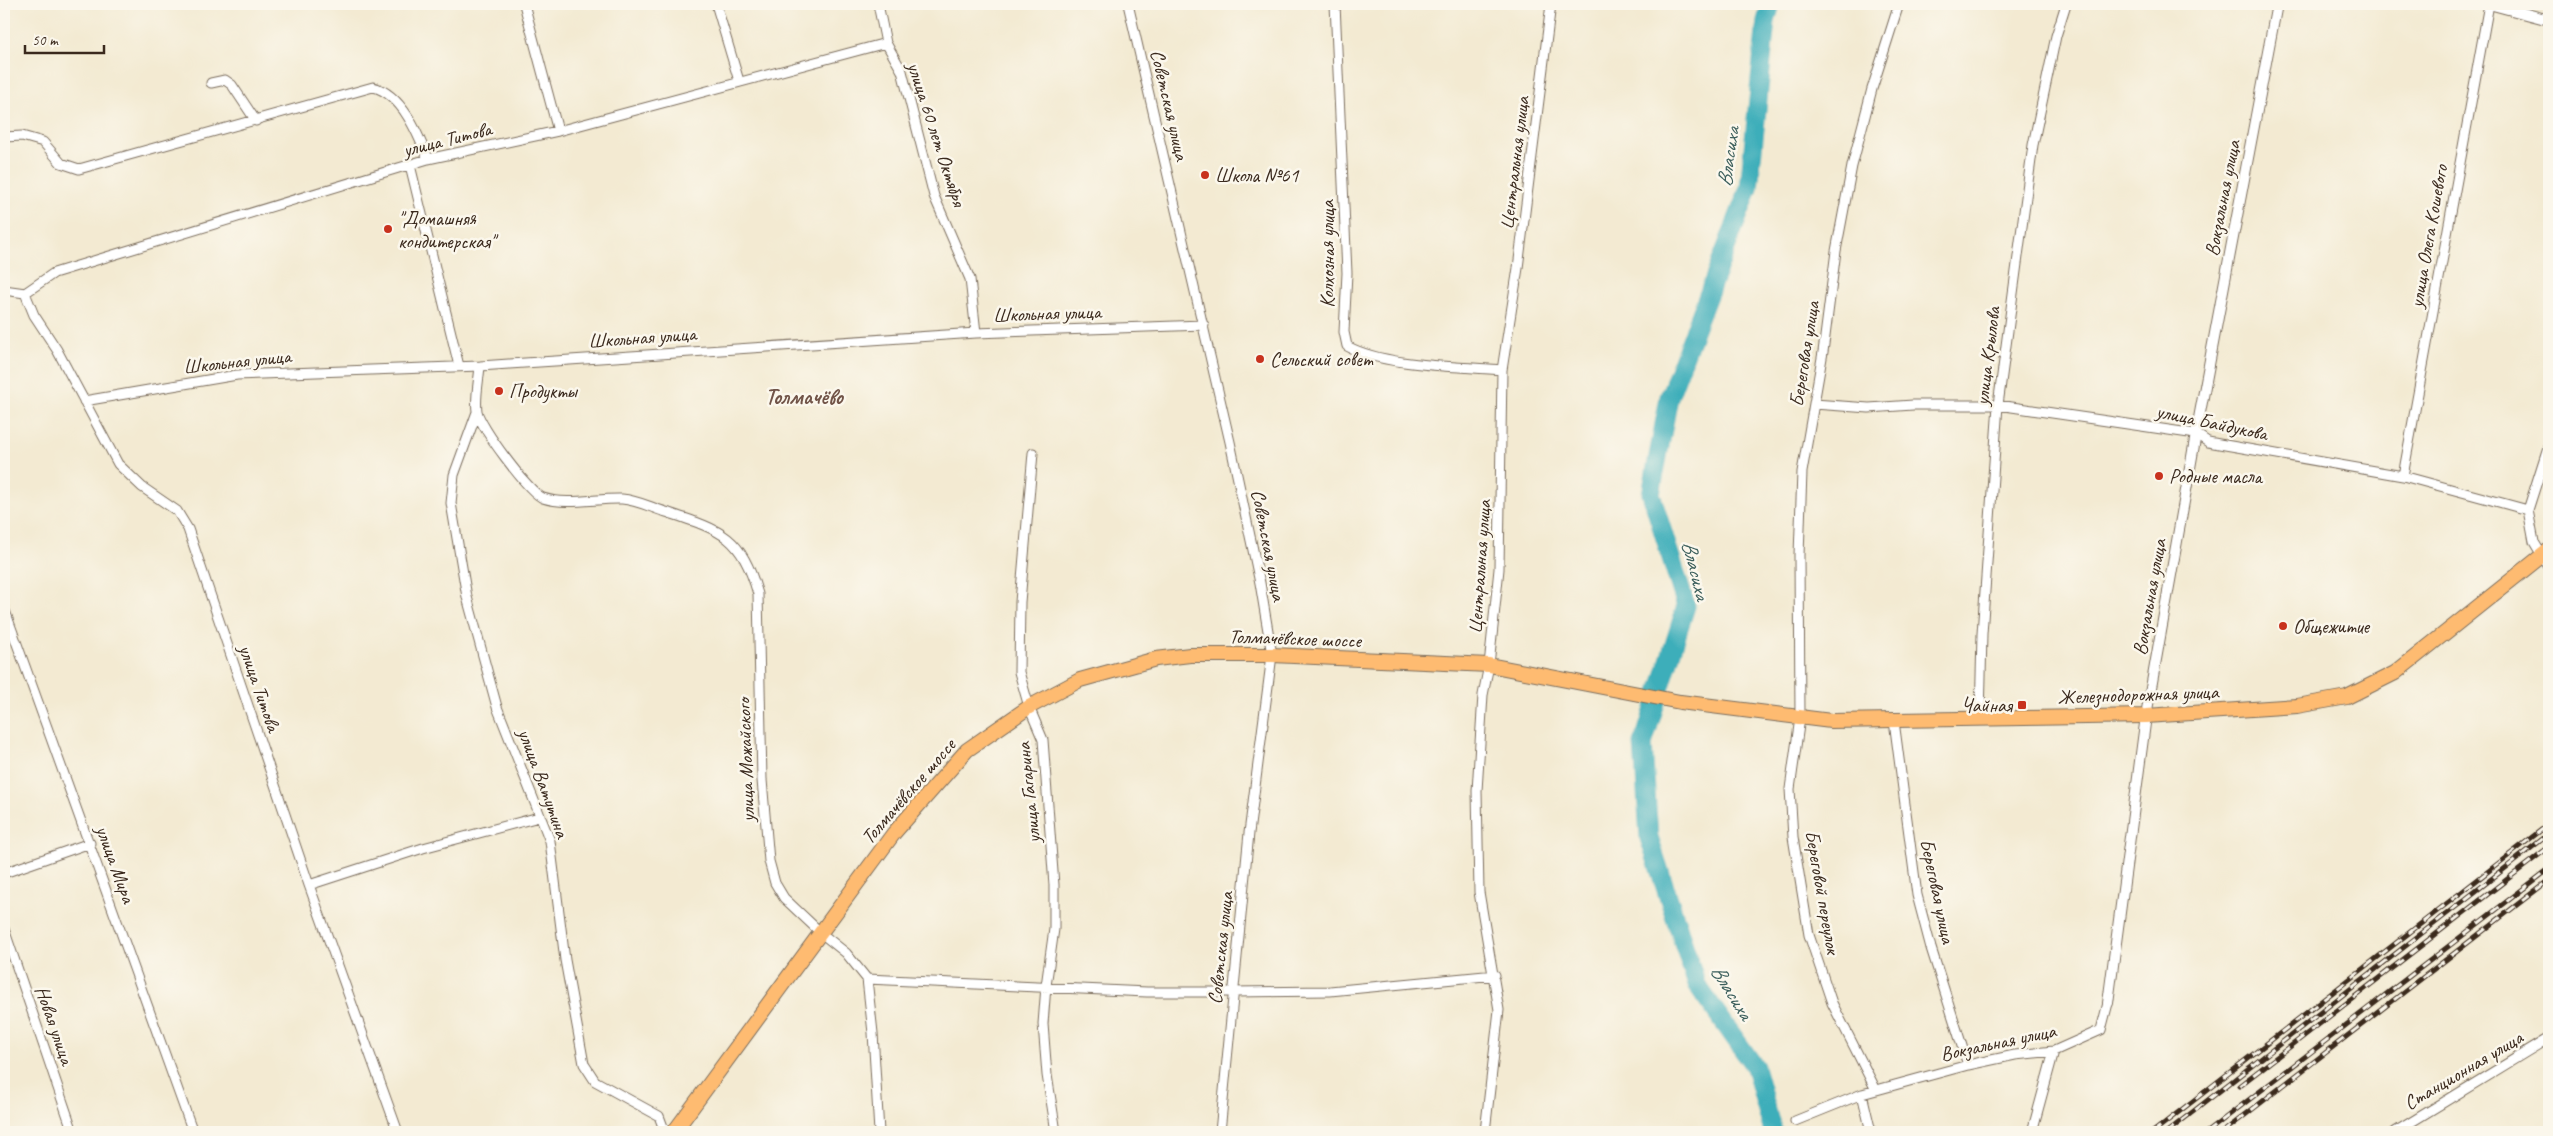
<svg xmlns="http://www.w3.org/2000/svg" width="2553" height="1136" font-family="Caveat,sans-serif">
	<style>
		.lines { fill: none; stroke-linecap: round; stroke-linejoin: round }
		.river { stroke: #3eaeba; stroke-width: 19 }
		.minor-casing { stroke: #7b6d5d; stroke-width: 11 }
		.tertiary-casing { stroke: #7b6d5d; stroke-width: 12 }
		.primary-casing { stroke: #7b6d5d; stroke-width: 16 }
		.minor { stroke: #fff; stroke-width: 9 }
		.tertiary { stroke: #fff; stroke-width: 10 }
		.primary { stroke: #febb71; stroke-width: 14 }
		.rail-casing { stroke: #3b2a1e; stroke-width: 5 }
		.rail { stroke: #fbf7ec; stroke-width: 3; stroke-dasharray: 9; stroke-linecap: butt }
		.poi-dot { fill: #c8321e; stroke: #fbf7ec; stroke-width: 2 }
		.labels { text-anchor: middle; stroke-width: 5; stroke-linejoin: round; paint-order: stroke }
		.street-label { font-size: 20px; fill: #3b2a1e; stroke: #fbf7ec }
		.poi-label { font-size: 20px; fill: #3b2a1e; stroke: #fbf7ec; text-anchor: start }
		.water-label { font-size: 21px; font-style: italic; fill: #3c5f5c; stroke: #fbf7ec }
		.quarter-label { font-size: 22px; font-weight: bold; fill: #715448; stroke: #fbf7ec }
	</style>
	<rect width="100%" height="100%" fill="#fbf7ec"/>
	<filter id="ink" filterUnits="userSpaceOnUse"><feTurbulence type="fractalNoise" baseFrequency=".02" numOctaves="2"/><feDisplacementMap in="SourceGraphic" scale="10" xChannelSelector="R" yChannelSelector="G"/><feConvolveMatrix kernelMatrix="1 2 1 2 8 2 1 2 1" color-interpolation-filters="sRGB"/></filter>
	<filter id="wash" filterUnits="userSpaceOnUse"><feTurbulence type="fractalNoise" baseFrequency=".0096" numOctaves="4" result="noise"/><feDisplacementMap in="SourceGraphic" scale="20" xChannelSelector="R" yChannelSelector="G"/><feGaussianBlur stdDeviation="1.12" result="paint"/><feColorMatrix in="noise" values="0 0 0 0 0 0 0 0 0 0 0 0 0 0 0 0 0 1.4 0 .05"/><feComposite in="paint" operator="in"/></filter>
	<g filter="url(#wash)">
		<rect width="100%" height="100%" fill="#f3ead2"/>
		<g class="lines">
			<path class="river" d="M1771,4L1766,21L1749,188L1669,397L1651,494L1686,606L1643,744L1649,838L1697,985L1755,1067L1773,1132"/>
		</g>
	</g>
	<g filter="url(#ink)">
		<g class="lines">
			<g class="minor-casing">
				<path id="minor" d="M524,4L558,131
					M716,4L739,81
					M878,4L886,43L902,71L934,196L970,279L976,333
					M1128,4L1230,442L1260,583L1272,655L1249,833L1220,1132
					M1335,4L1347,273L1344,332L1347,346C1385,367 1459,366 1502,370
					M211,83L225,80L232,85L256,121
					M4,137L22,136L43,142L61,163L79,169L373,87C402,94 418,134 428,159
					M410,165L459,366
					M4,290L25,293L54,273L428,159L558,131L886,43
					M25,293L34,315L57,350L118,464L142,487L177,511L188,529L309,885L398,1132
					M480,366C479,380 475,397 477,411C479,425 529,493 543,498C567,506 597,498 622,499C637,500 652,508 666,512C721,530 741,535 758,594L762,780L769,861L775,883L784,898L821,933L846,953L867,979L873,1033L879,1132
					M84,401L237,375L480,366L976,333L1204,325
					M1814,404L1869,408L1913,405H1998L2196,434L2208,442L2403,476L2528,510L2549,444
					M477,412L454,475L451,503L467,597L497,707L550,841L565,960L584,1064L595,1081L659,1116L665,1132
					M1033,453L1020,602L1019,672L1029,707L1043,740L1054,885V929L1046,986L1043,1024L1047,1075L1056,1132
					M2403,476L2489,4
					M2528,510L2534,542L2549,567
					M4,608L193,1132
					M1980,718L1982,634L1998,405L2033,145L2056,36L2066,4
					M1894,721L1917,895L1931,948L1968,1065
					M4,873L90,843
					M309,885L423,848L539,817
					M4,929L73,1132
					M867,979L1147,992H1233L1330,991L1495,975
					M1876,1090L1832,1003L1809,935L1793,837L1790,789L1800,718L1799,555L1802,472L1823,352L1836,251L1852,166L1872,89L1899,4
					M1862,1094L1871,1132
					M1795,1121L1862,1094L1968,1065L2015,1055L2054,1051L2101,1030L2108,1003
					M1485,1132L1499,1010L1479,892L1477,791L1483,695L1489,665L1499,569L1502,370L1518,268L1551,4
					M2032,1132L2054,1051
					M2395,1132L2549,1038"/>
			</g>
			<g class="tertiary-casing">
				<path id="tertiary" d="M2489,4L2549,20
					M2108,1003L2146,716L2196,434L2277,4"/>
			</g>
			<g class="primary-casing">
				<path id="primary" d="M674,1132L894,833L967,750L1029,707L1080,680L1156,659L1190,655H1272L1489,665L1680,702L1831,721L2146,716L2297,706L2347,697L2395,673L2549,550"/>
			</g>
			<use href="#minor" class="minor"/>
			<use href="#tertiary" class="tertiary"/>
			<use href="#primary" class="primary"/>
			<g class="rail-casing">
				<path id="rail" d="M2239,1086L2549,847
					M2153,1132L2549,824
					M2167,1132L2549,834
					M2207,1132L2549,869
					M2223,1132L2549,880"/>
			</g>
			<use href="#rail" class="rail"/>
		</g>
	</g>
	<g class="poi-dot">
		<circle cx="1205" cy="175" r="5"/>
		<circle cx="388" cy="229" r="5"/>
		<circle cx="1260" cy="359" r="5"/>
		<circle cx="499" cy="391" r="5"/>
		<circle cx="2159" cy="476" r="5"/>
		<circle cx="2283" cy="626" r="5"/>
		<rect x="2017" y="700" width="10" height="10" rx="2.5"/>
	</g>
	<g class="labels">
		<g class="street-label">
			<text transform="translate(1170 105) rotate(77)" y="7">Советская улица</text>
			<text transform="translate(937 134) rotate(72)" y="7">улица 60 лет Октября</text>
			<text transform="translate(447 139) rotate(-14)" y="7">улица Титова</text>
			<text transform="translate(1514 163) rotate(-83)" y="7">Центральная улица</text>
			<text transform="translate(2222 198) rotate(-79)" y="7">Вокзальная улица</text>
			<text transform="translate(2428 236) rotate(-80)" y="7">улица Олега Кошевого</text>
			<text transform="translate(1327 254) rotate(-90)" y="7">Колхозная улица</text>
			<text transform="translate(1047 313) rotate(-2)" y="7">Школьная улица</text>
			<text transform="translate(642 337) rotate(-4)" y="7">Школьная улица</text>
			<text transform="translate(1804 354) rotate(-81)" y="7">Береговая улица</text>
			<text transform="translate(1987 356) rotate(-83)" y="7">улица Крылова</text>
			<text transform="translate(237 361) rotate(-6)" y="7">Школьная улица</text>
			<text transform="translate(2212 422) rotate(12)" y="7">улица Байдукова</text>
			<text transform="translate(1269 545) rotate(79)" y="7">Советская улица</text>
			<text transform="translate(1479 567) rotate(-86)" y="7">Центральная улица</text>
			<text transform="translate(2149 597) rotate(-80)" y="7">Вокзальная улица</text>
			<text transform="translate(1295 638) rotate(2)" y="7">Толмачёвское шоссе</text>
			<text transform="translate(260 688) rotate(71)" y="7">улица Титова</text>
			<text transform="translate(2138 694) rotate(-2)" y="7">Железнодорожная улица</text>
			<text transform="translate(745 760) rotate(-92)" y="7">улица Можайского</text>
			<text transform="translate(544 783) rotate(70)" y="7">улица Ватутина</text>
			<text transform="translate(908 791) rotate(-49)" y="7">Толмачёвское шоссе</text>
			<text transform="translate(1028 793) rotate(-96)" y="7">улица Гагарина</text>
			<text transform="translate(116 864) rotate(70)" y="7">улица Мира</text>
			<text transform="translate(1938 891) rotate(78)" y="7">Береговая улица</text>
			<text transform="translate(1823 892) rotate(80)" y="7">Береговой переулок</text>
			<text transform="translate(1220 948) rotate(-84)" y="7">Советская улица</text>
			<text transform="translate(55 1025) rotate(71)" y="7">Новая улица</text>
			<text transform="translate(1998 1042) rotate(-12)" y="7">Вокзальная улица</text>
			<text transform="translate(2463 1070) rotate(-31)" y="7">Станционная улица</text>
		</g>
		<g class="poi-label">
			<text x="1215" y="182">Школа №61</text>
			<text x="398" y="225">"Домашняя<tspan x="398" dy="23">кондитерская"</tspan></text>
			<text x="1270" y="366">Сельский совет</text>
			<text x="509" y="398">Продукты</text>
			<text x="2169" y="483">Родные масла</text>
			<text x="2293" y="633">Общежитие</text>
			<text x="2012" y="712" text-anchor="end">Чайная</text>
		</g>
		<g class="water-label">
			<text transform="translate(1728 157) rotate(-82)" y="7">Власиха</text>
			<text transform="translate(1696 570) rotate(76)" y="7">Власиха</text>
			<text transform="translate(1732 992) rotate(58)" y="7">Власиха</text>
		</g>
		<g class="quarter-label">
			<text x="804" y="404">Толмачёво</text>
		</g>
	</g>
	<rect width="2553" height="1136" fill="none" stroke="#fbf7ec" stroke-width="20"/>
	<path d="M25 45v8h79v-8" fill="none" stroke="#3b2a1e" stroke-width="2.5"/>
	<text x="32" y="45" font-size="15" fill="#3b2a1e" stroke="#fbf7ec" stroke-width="4" paint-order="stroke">50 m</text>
</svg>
